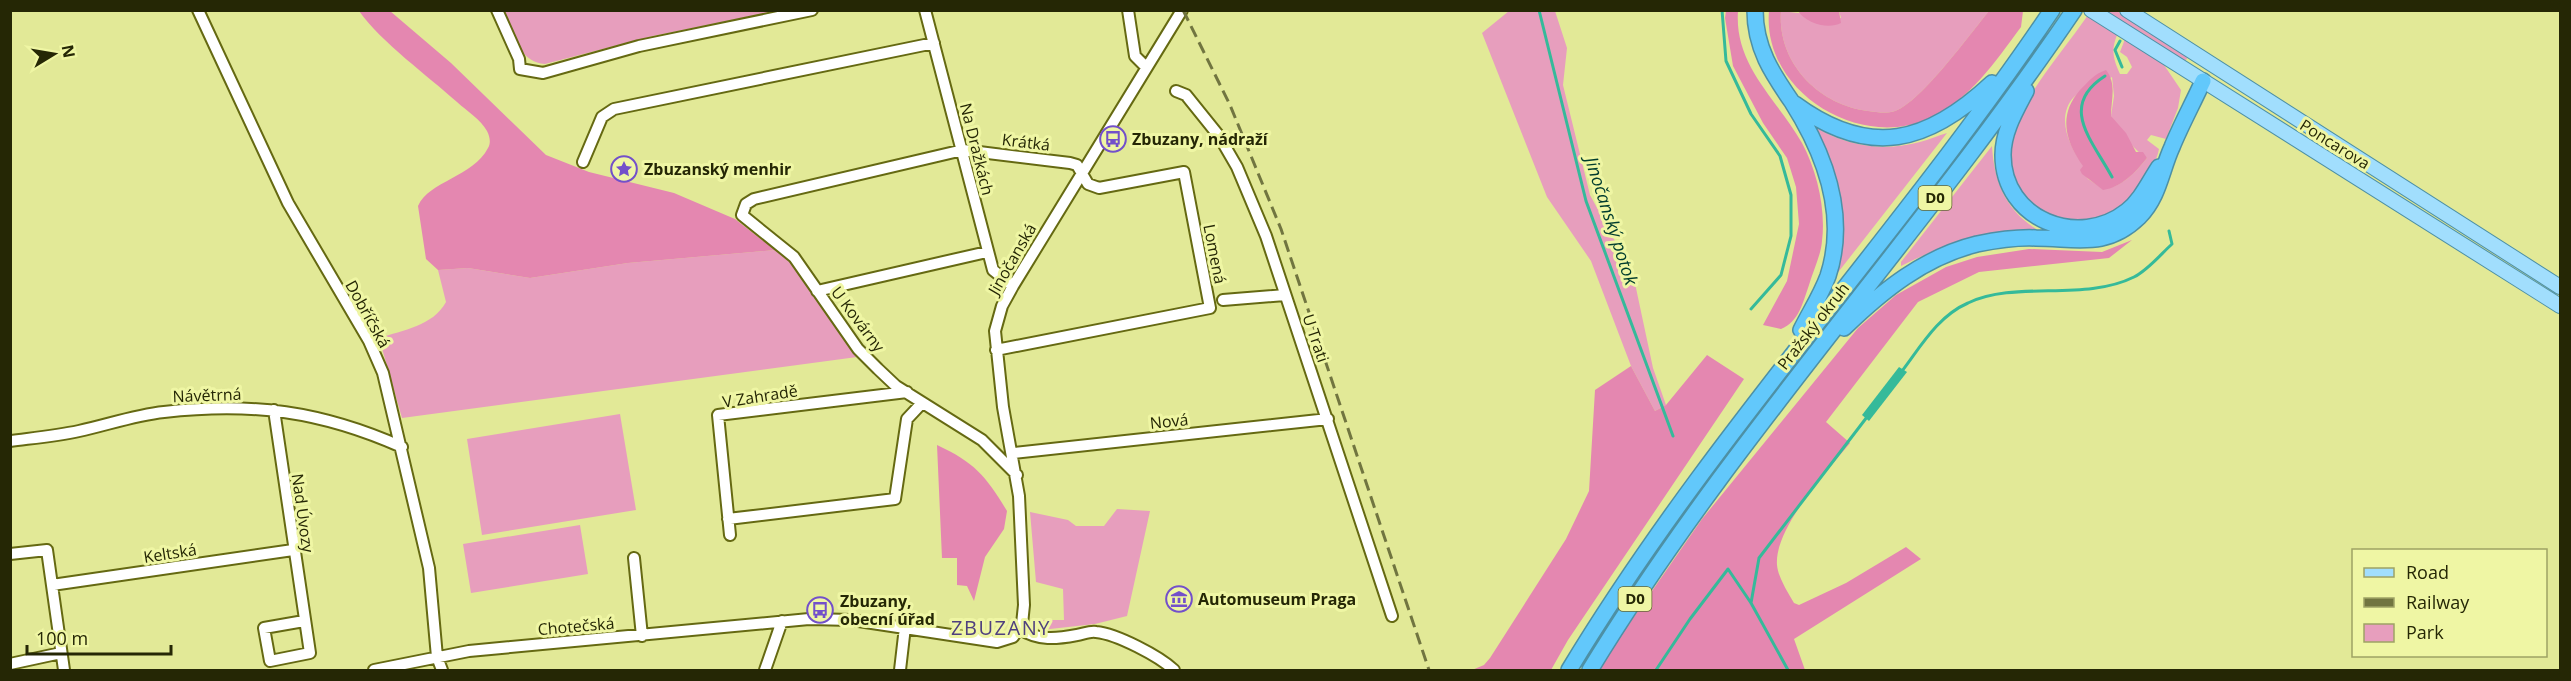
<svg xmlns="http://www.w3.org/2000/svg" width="2571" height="681" font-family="'Open Sans',sans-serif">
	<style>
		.green { fill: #e79ebd; fill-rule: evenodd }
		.forest { fill: #e487b0 }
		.water { fill: #35ba9a }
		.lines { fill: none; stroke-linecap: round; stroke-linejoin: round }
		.stream { stroke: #35ba9a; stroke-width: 3 }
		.minor-casing { stroke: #656912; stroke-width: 14 }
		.major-casing { stroke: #4d90a5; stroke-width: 16 }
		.highway-casing { stroke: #4d90a5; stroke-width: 18 }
		.minor { stroke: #fff; stroke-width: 10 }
		.major { stroke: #a1defd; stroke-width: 14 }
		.highway { stroke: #62c8fb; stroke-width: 15 }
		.rail { stroke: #717540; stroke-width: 3; stroke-dasharray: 12 6; stroke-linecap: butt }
		.labels { text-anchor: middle; stroke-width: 6; stroke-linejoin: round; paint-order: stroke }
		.shield { fill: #eff6a4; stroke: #626535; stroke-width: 1.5 }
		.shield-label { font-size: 15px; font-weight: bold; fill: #252705 }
		.poi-label { font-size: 16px; font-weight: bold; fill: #252705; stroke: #eff6a4; text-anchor: start }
		.street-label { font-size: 16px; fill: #252705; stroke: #eff6a4 }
		.water-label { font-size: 18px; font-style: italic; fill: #003c2e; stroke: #eff6a4 }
		.quarter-label { font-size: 20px; letter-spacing: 1.5px; fill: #4f407e; stroke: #eff6a4 }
	</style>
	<rect width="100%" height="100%" fill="#e2e997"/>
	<path class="green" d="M503,11H776L653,36L545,64C518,62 513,32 503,11Z
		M1509,11H1555L1567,48L1563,85L1590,195L1633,274L1653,368L1666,405L1655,411L1631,366L1591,261L1547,197L1482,33Z
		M1781,11L1841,18L1839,11H1989C1970,34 1921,102 1895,111C1886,114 1877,112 1868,111C1818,105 1777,62 1781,11Z
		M2103,11H2117L2186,54L2187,59L2184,61Z
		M2088,15L2117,35C2111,50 2113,59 2120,74H2127L2132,67L2127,57L2120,52L2125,39L2162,62L2181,90L2178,108L2166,139L2151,135L2147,140L2159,149C2157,161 2148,175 2141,185C2136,192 2131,202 2124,207C2073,247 1989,200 2012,134C2027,90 2062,53 2088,15ZM2112,77L2114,96L2111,116C2119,129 2134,151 2147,158C2135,173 2122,187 2103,189L2088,179L2081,170L2084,166C2070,148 2055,117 2074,97C2083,88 2101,83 2112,77Z
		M1815,127C1847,146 1884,152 1920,142C1929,140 1939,135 1947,133L1836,275L1834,273L1838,257Z
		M1992,146C1994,181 2005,209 2036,229C1986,230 1945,244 1901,266V262Z
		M775,250L788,256L857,357L402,418L379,338C403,330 433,326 446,302L438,270L468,268L530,278L628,263Z
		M620,414L636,510L482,535L467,439Z
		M1117,509L1150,511L1127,616L1095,624L1041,630L1036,620H1064L1063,589L1036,582L1030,512L1068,520L1076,526H1104Z
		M580,525L588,574L471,593L463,544Z"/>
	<path class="forest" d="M359,11H390L451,63L546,155L589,172L674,193L735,219L775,250L628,263L530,278L468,268L438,270L426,259L418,206C429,181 473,177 488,148C491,143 490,137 487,131C481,120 467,111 457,102C427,75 382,43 359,11Z
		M1726,11H1738C1734,66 1777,99 1802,143C1817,171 1826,209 1822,241C1821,255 1813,271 1809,285C1803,302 1799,322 1781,329L1763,325L1787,281L1799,224L1796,187L1787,158L1763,123L1733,66L1725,18Z
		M1769,11H1781C1777,62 1818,105 1868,111C1877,112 1886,114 1895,111C1921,102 1970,34 1989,11H2023L2021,27C1995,62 1970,100 1928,119C1858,150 1762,91 1769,11Z
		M1798,11H1839L1841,23C1828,30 1806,23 1798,11Z
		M2106,70C2117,84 2111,99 2111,116L2126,133L2136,152H2143L2147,158C2135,173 2122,187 2103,190L2082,174L2080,170L2083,166C2065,141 2058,115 2080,90C2089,81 2094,74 2106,70Z
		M2132,240L2109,258L1979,272L1918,302L1826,422L1850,443C1828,470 1774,528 1777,565C1778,577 1788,593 1794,603L1799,605L1846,583L1906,547L1921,559L1794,639L1805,670H1597L1702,519L1858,328L1896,295L1946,267L1977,257L2029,249L2102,252Z
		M1707,355L1744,379L1568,640L1551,670H1472L1484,665L1490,658L1566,539L1589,491L1595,390L1631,366L1655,411L1666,405Z
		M937,445C974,462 986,476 1007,511L1004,529L985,557L974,601L967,586L957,585V558H942Z"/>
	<path class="water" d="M1899,367L1907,372L1869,421L1862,415Z"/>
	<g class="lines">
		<path class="stream" d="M1539,10L1586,201L1673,436
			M1722,10L1726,61L1751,114L1780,156L1791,195V236L1781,275L1751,309
			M2120,41L2115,50L2122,67
			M2105,76C2058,106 2092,140 2112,177
			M1902,371C1921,346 1938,316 1968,303C2016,280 2084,302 2134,277C2148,270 2161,254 2172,244L2169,231
			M1751,603L1759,558L1867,417
			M1656,670L1690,619L1728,569L1751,603L1788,670"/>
		<g class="minor-casing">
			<path id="minor" d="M198,10L288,203L369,341L383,373L429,568L437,657L442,670
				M497,10L519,59L520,69L543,73L639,46L812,10
				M925,10L993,270L1013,286
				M1128,10L1135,56L1145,66
				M1176,91L1186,95L1219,136L1237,167L1266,236L1392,616
				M583,162L602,117L614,109L934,43
				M817,291L987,252
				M1223,300L1285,295
				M996,350L1210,308L1184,172L1099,188L1088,184L1077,165L1070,163L963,150L754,199L746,204L742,215L794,257L858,349L878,369L896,386L982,440L1017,475
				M274,410L310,653L270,661L264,628L304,621
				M10,441C33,438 56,436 79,431C107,425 135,415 164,412C252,402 321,411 402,447
				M1013,453L1328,419
				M728,519L895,499L907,419L922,403
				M730,535L718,415L907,392
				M10,554L47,550L64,670
				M634,558L642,636
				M52,585L293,550
				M1020,629C1039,641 1056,639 1077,635C1083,634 1090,631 1096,632C1117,634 1159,656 1174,670
				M10,664L61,653
				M374,670L469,651L809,619L852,620L997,642L1013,637L1022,624L1024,605L1019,496L1003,407L995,331L1002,306L1013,286L1182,10
				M765,670L782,621
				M900,670L905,627"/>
		</g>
		<g class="major-casing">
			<path id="major" d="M2091,10L2560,306
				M2127,10L2560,287"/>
		</g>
		<g class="highway-casing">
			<path id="highway" d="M1755,10C1755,48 1772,73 1792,102C1825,154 1848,215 1828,276C1821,295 1810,312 1801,330
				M2026,91C2015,112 2003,132 2003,155C2003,220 2079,249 2127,211C2141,200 2149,182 2159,167
				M1795,104C1870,159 1928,143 1992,83
				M1844,328C1882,291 1924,257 1977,244C1997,240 2016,237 2036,238C2077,238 2106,249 2139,217C2159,197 2161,171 2172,147C2181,125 2193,103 2203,81
				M1569,670C1710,436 1899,237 2052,10
				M1590,670C1732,437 1921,236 2074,10"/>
		</g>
		<use href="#minor" class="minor"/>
		<use href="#major" class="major"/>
		<use href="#highway" class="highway"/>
		<path class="rail" d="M1183,10L1230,105L1281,229L1429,670"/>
	</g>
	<defs>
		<g id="bus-ring" transform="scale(1.35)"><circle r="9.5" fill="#eff6a4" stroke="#7350ca" stroke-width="1.5"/><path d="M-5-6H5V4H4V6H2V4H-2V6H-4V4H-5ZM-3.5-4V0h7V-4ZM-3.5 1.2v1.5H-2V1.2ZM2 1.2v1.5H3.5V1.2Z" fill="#7350ca"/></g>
		<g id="sight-ring" transform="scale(1.35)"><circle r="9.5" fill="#eff6a4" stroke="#7350ca" stroke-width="1.5"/><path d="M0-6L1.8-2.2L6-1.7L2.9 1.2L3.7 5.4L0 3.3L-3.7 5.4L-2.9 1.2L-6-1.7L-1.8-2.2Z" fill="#7350ca"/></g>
		<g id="museum-ring" transform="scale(1.35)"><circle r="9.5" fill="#eff6a4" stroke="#7350ca" stroke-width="1.5"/><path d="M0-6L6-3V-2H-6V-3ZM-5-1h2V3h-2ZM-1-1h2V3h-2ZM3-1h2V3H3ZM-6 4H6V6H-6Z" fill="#7350ca"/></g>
	</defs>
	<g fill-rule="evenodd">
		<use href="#bus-ring" x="1113" y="139"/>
		<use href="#sight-ring" x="624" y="169"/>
		<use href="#museum-ring" x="1179" y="599"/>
		<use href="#bus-ring" x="820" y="610"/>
	</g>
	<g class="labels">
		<g class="shield">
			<rect x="1918.5" y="186" width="33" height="24" rx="4.5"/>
			<rect x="1618.5" y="587" width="33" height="24" rx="4.5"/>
		</g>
		<g class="shield-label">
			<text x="1935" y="203">D0</text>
			<text x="1635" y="604">D0</text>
		</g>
		<g class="poi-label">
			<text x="1132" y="145">Zbuzany, nádraží</text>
			<text x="644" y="175">Zbuzanský menhir</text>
			<text x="1198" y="605">Automuseum Praga</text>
			<text x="840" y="607">Zbuzany,<tspan x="840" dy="18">obecní úřad</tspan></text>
		</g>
		<g class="street-label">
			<text transform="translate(1026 142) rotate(7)" y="6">Krátká</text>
			<text transform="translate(2335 144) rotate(32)" y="6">Poncarova</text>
			<text transform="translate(977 149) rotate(76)" y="6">Na Dražkách</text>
			<text transform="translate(1215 254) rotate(79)" y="6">Lomená</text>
			<text transform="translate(1012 259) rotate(-60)" y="6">Jinočanská</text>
			<text transform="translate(368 314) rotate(61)" y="6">Dobříčská</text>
			<text transform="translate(858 319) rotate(53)" y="6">U Kovárny</text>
			<text transform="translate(1813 326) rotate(-52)" y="6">Pražský okruh</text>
			<text transform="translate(1316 338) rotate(71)" y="6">U Trati</text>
			<text transform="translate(207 395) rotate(-2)" y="6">Návětrná</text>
			<text transform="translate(760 396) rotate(-9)" y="6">V Zahradě</text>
			<text transform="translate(1169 421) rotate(-6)" y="6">Nová</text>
			<text transform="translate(303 513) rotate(82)" y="6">Nad Úvozy</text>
			<text transform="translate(170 553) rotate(-9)" y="6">Keltská</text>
			<text transform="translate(576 626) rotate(-5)" y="6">Chotečská</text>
		</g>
		<g class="water-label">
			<text transform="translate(1611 221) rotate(72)" y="6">Jinočanský potok</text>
		</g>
		<g class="quarter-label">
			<text x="1001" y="635">ZBUZANY</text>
		</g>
	</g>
	<rect width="2571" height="681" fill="none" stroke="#252705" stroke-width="24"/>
	<rect x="2352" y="549" width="195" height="108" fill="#eff6a4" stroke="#9ea364" stroke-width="1.5"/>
	<rect x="2364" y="568" width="30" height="9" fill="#a1defd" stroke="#9ea364" stroke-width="1.5"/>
	<text x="2406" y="579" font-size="18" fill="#252705">Road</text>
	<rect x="2364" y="598" width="30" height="9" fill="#717540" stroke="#9ea364" stroke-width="1.5"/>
	<text x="2406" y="609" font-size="18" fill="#252705">Railway</text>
	<rect x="2364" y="624" width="30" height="18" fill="#e79ebd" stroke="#9ea364" stroke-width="1.5"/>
	<text x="2406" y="639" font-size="18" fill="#252705">Park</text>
	<g transform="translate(54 54) rotate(79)" stroke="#eff6a4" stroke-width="4.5" paint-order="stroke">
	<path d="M0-4.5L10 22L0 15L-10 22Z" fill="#252705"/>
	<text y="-9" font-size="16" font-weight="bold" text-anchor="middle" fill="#252705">N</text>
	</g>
	<path d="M27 645v9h144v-9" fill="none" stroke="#252705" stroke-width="3"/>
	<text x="36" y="645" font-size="18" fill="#252705" stroke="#eff6a4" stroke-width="4.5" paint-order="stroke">100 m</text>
</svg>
